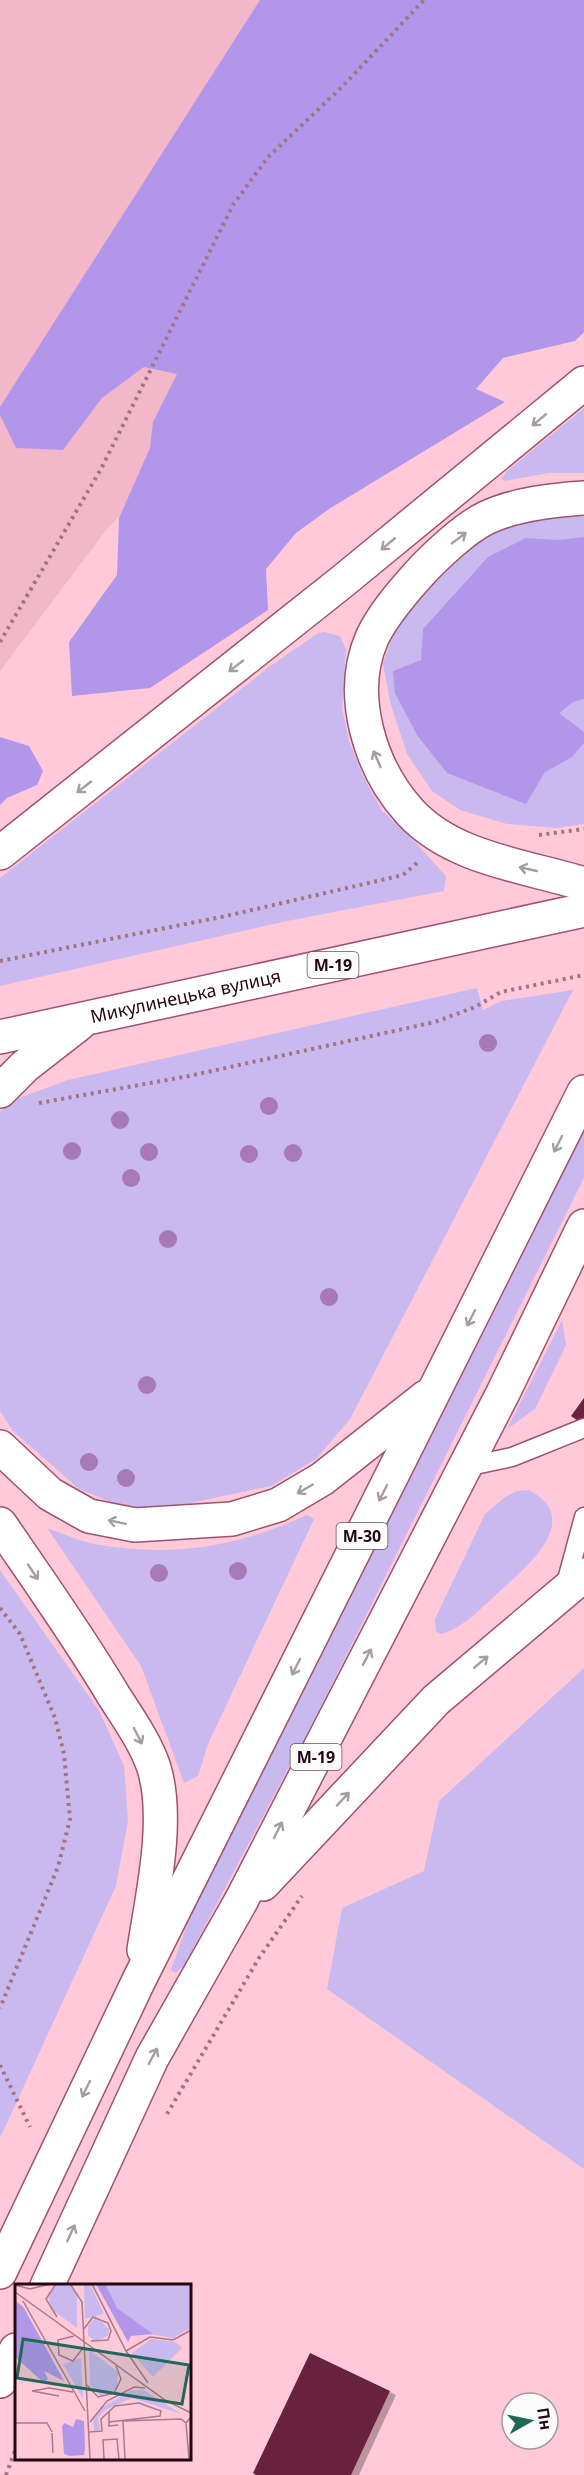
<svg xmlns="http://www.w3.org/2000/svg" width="584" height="2475" font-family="'Noto Sans',sans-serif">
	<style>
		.built { fill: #f2b8ca }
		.green { fill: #cab9ef }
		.forest { fill: #b296ea }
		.building { fill: #68203d; filter: url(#shadow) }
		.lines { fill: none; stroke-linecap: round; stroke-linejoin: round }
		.service-casing { stroke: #9f526e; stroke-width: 21 }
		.trunk-casing { stroke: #9f526e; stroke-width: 36 }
		.path { stroke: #a07583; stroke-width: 4; stroke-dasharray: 3 4.5; stroke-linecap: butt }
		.service { stroke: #fff; stroke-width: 18 }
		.trunk { stroke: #fff; stroke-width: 33 }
		.tree { fill: #a779b5 }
		.oneway { stroke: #a89ca1 }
		.labels { text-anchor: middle; stroke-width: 6; stroke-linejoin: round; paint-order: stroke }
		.shield { fill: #fbfbfb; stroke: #655059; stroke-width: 1.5 }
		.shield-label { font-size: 16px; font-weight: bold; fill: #250713 }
		.street-label { font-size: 18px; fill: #250713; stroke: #fbfbfb }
		.inset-road { fill: none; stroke: #a87b8a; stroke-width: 1.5 }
		.view { fill: #21675a; fill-opacity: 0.15; stroke: #21675a; stroke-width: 3 }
		.inset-edge { fill: none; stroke: #250713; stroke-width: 3 }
	</style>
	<defs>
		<filter id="shadow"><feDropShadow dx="6" dy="4" stdDeviation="0" flood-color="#0004"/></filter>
	</defs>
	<rect width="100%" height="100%" fill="#ffc9d9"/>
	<path class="built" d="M0,0H584V41L107,529L0,671Z"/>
	<path class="green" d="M584,408V473H548L506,481L501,479L507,471Z
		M554,514L584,517V824L556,828L507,824L460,810L432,791L407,754L390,702L383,664L400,615L449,560L507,527Z
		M324,632L340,636L346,649L342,708L349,741L363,776L382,811L406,832L446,876L444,891L287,921L0,986V878L269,667L318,633Z
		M477,988L483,1010L501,1001L573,990L350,1419L316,1459L271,1486L162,1509L123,1507L79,1489L13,1431L0,1411V1111L19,1098L68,1080Z
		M584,1124V1178L317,1714L185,1964L176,1973L171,1970L189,1919Z
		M562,1320L566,1345L535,1409L507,1429Z
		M529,1490C584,1519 528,1566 500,1591C482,1607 464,1628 441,1634L436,1632L435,1619L485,1514L505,1497L517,1491Z
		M307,1515L314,1519L208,1744L198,1776L184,1783L141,1666L47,1528C62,1533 79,1541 95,1544C171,1558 237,1547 307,1515Z
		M0,1570L100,1712L124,1766L128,1820L116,1886L0,2138Z
		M584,1668V2169L327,1989L342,1908L424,1871L439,1801Z"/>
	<path class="forest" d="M260,0H584V332L575,341L503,358L476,389L505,402L329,509L296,533L266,569L268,610L150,688L72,696L69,642L117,575L119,518L150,448L153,422L177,374L144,367L102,398L63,450L16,448L0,415V407Z
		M584,537V699L573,702L559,713L584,732V743L572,757L545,772L526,804L447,773L417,735L395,693L393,671L421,660L423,629L488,557L526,538L558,540Z
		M0,737L29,746L43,771L37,785L7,798L0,805Z"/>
	<path class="building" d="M584,1398V1425L571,1416Z
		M310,2353L390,2391L351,2475H256L253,2473Z"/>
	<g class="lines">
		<g class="service-casing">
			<path id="service" d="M465,1467L512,1457L584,1428
				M565,1587L584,1517"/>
		</g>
		<g class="trunk-casing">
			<g id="trunk">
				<path d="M584,498C553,500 515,504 486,518C465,528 433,558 417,576C401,594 382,616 372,638C347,695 370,768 410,812C453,859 526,866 584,884"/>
				<path d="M0,853L343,581L584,383"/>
				<path id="s1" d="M0,1037L584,910"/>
				<path d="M0,1091L25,1066L79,1024"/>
				<path d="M0,1447L50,1494L89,1516L135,1525L232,1519L278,1505L322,1479L426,1397"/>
				<path d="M0,1524C39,1581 79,1637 114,1696C128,1718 146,1743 154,1768C170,1820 152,1897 144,1950"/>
				<path d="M263,1884L436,1700L584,1575"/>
				<path d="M0,2272L139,1980L584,1092"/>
				<path d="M47,2286L152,2058L241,1901L503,1393L584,1226"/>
				<path d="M0,2381L16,2350"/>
			</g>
		</g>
		<path class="path" d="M0,642L101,469L233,205L268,157L343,86L424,0
			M539,835L584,829
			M0,961L226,916L403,875L417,863
			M39,1103L189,1076L435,1022L475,1007L501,992L584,975
			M0,1608L20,1634L55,1718L64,1754L70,1819L58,1867L0,2008
			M0,2065L30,2127
			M167,2114L259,1958L302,1896
			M6,2475L16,2448"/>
		<use href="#service" class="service"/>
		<use href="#trunk" class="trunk"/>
	</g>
	<g class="tree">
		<circle cx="488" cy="1043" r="9"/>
		<circle cx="269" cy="1106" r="9"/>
		<circle cx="120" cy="1120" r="9"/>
		<circle cx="72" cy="1151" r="9"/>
		<circle cx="149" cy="1152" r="9"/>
		<circle cx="293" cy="1153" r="9"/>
		<circle cx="249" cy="1154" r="9"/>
		<circle cx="131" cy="1178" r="9"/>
		<circle cx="168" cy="1239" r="9"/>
		<circle cx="329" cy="1297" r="9"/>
		<circle cx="147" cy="1385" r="9"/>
		<circle cx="89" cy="1462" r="9"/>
		<circle cx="126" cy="1478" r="9"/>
		<circle cx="238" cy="1571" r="9"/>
		<circle cx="159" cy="1573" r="9"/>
	</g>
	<defs><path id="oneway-shaft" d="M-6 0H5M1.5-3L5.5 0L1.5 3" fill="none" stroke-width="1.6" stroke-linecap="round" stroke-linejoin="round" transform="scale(1.5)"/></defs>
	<g class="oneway">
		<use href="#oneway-shaft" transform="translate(539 420) rotate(140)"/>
		<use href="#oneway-shaft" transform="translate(459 538) rotate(-37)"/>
		<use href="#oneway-shaft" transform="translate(388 544) rotate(140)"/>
		<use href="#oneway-shaft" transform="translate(236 666) rotate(142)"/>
		<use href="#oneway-shaft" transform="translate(377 759) rotate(-114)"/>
		<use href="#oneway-shaft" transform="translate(84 787) rotate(142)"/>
		<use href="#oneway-shaft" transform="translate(528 869) rotate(-167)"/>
		<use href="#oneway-shaft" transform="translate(558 1144) rotate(117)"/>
		<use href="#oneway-shaft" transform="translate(471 1318) rotate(117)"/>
		<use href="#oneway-shaft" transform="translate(305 1489) rotate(150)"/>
		<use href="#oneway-shaft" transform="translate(383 1493) rotate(117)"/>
		<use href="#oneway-shaft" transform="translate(117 1522) rotate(-168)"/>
		<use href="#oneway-shaft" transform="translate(33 1572) rotate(56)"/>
		<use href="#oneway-shaft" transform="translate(367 1657) rotate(-63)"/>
		<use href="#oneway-shaft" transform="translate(481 1662) rotate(-40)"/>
		<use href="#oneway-shaft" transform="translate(296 1667) rotate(117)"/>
		<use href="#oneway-shaft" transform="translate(138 1736) rotate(63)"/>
		<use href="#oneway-shaft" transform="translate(343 1799) rotate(-47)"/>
		<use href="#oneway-shaft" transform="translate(278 1830) rotate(-63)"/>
		<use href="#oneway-shaft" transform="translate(153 2056) rotate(-62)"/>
		<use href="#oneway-shaft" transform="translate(86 2089) rotate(116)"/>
		<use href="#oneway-shaft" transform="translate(71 2233) rotate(-65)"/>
	</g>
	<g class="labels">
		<g class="shield">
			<rect x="307.5" y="952" width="51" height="26" rx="4.5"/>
			<rect x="336.5" y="1523" width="51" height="26" rx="4.5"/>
			<rect x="290.5" y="1744" width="51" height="26" rx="4.5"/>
		</g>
		<g class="shield-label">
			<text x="333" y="971">М-19</text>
			<text x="362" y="1542">М-30</text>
			<text x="316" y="1763">М-19</text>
		</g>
		<g class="street-label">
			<text dy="6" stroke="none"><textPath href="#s1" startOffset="190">Микулинецька вулиця</textPath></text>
		</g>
	</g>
	<g transform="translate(15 2284)">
		<rect width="176" height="176" fill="#ffc9d9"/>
		<path d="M69,0H75L89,30L70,35ZM89,0H175V44L158,54L135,50L101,23ZM43,1L55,2L62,10V44L36,25L33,9ZM81,33L94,45L93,52L81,57L73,52V42ZM136,55L160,58L167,64L138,93L117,69ZM74,66L103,88L102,105L85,112L75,101ZM66,74L68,115L48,80ZM117,106H129L166,130L117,114L90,126L83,134L85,145L79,147L78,136L86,124Z" fill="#cab9ef"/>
		<path d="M81,0H90L102,24L138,50L116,52L113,58ZM0,16L9,24L49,97L29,87L33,95L29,99L0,73ZM61,135L69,137L70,165L69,171L55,172L49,170L47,143L49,139L58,143Z" fill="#b296ea"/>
		<path class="inset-road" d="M41,0L31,15L42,33M55,0L67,18L75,175M77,0L111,67L133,99M0,1L15,5L35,0M0,8L150,116L176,129M8,17L70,127M68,46L78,33L93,39L96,47L93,56L76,57M59,52L43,56L44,71L58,77L68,64M111,67L135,53L158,56L176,46M72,101L83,113L99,109L106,95L101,82M44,112L17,107L34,104L58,108M94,127V142L103,141M75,138L92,117L119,103L130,104M0,139H32L37,148M74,148L87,147L86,135L100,122L124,119L146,127L145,132L94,138M37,149L38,169M89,175L88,156L102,155L104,175M110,175L108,137L166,135L171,139M174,175L171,139L176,133"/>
		<path class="view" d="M8,55L174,81L167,120L2,94Z"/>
		<rect width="176" height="176" class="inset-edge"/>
	</g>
	<g transform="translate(530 2421) rotate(81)"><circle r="28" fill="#fbfbfb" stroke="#a5999e" stroke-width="1.5"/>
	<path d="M0-4.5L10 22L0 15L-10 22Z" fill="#21675a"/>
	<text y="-9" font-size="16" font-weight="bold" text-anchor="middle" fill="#250713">Пн</text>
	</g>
</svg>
